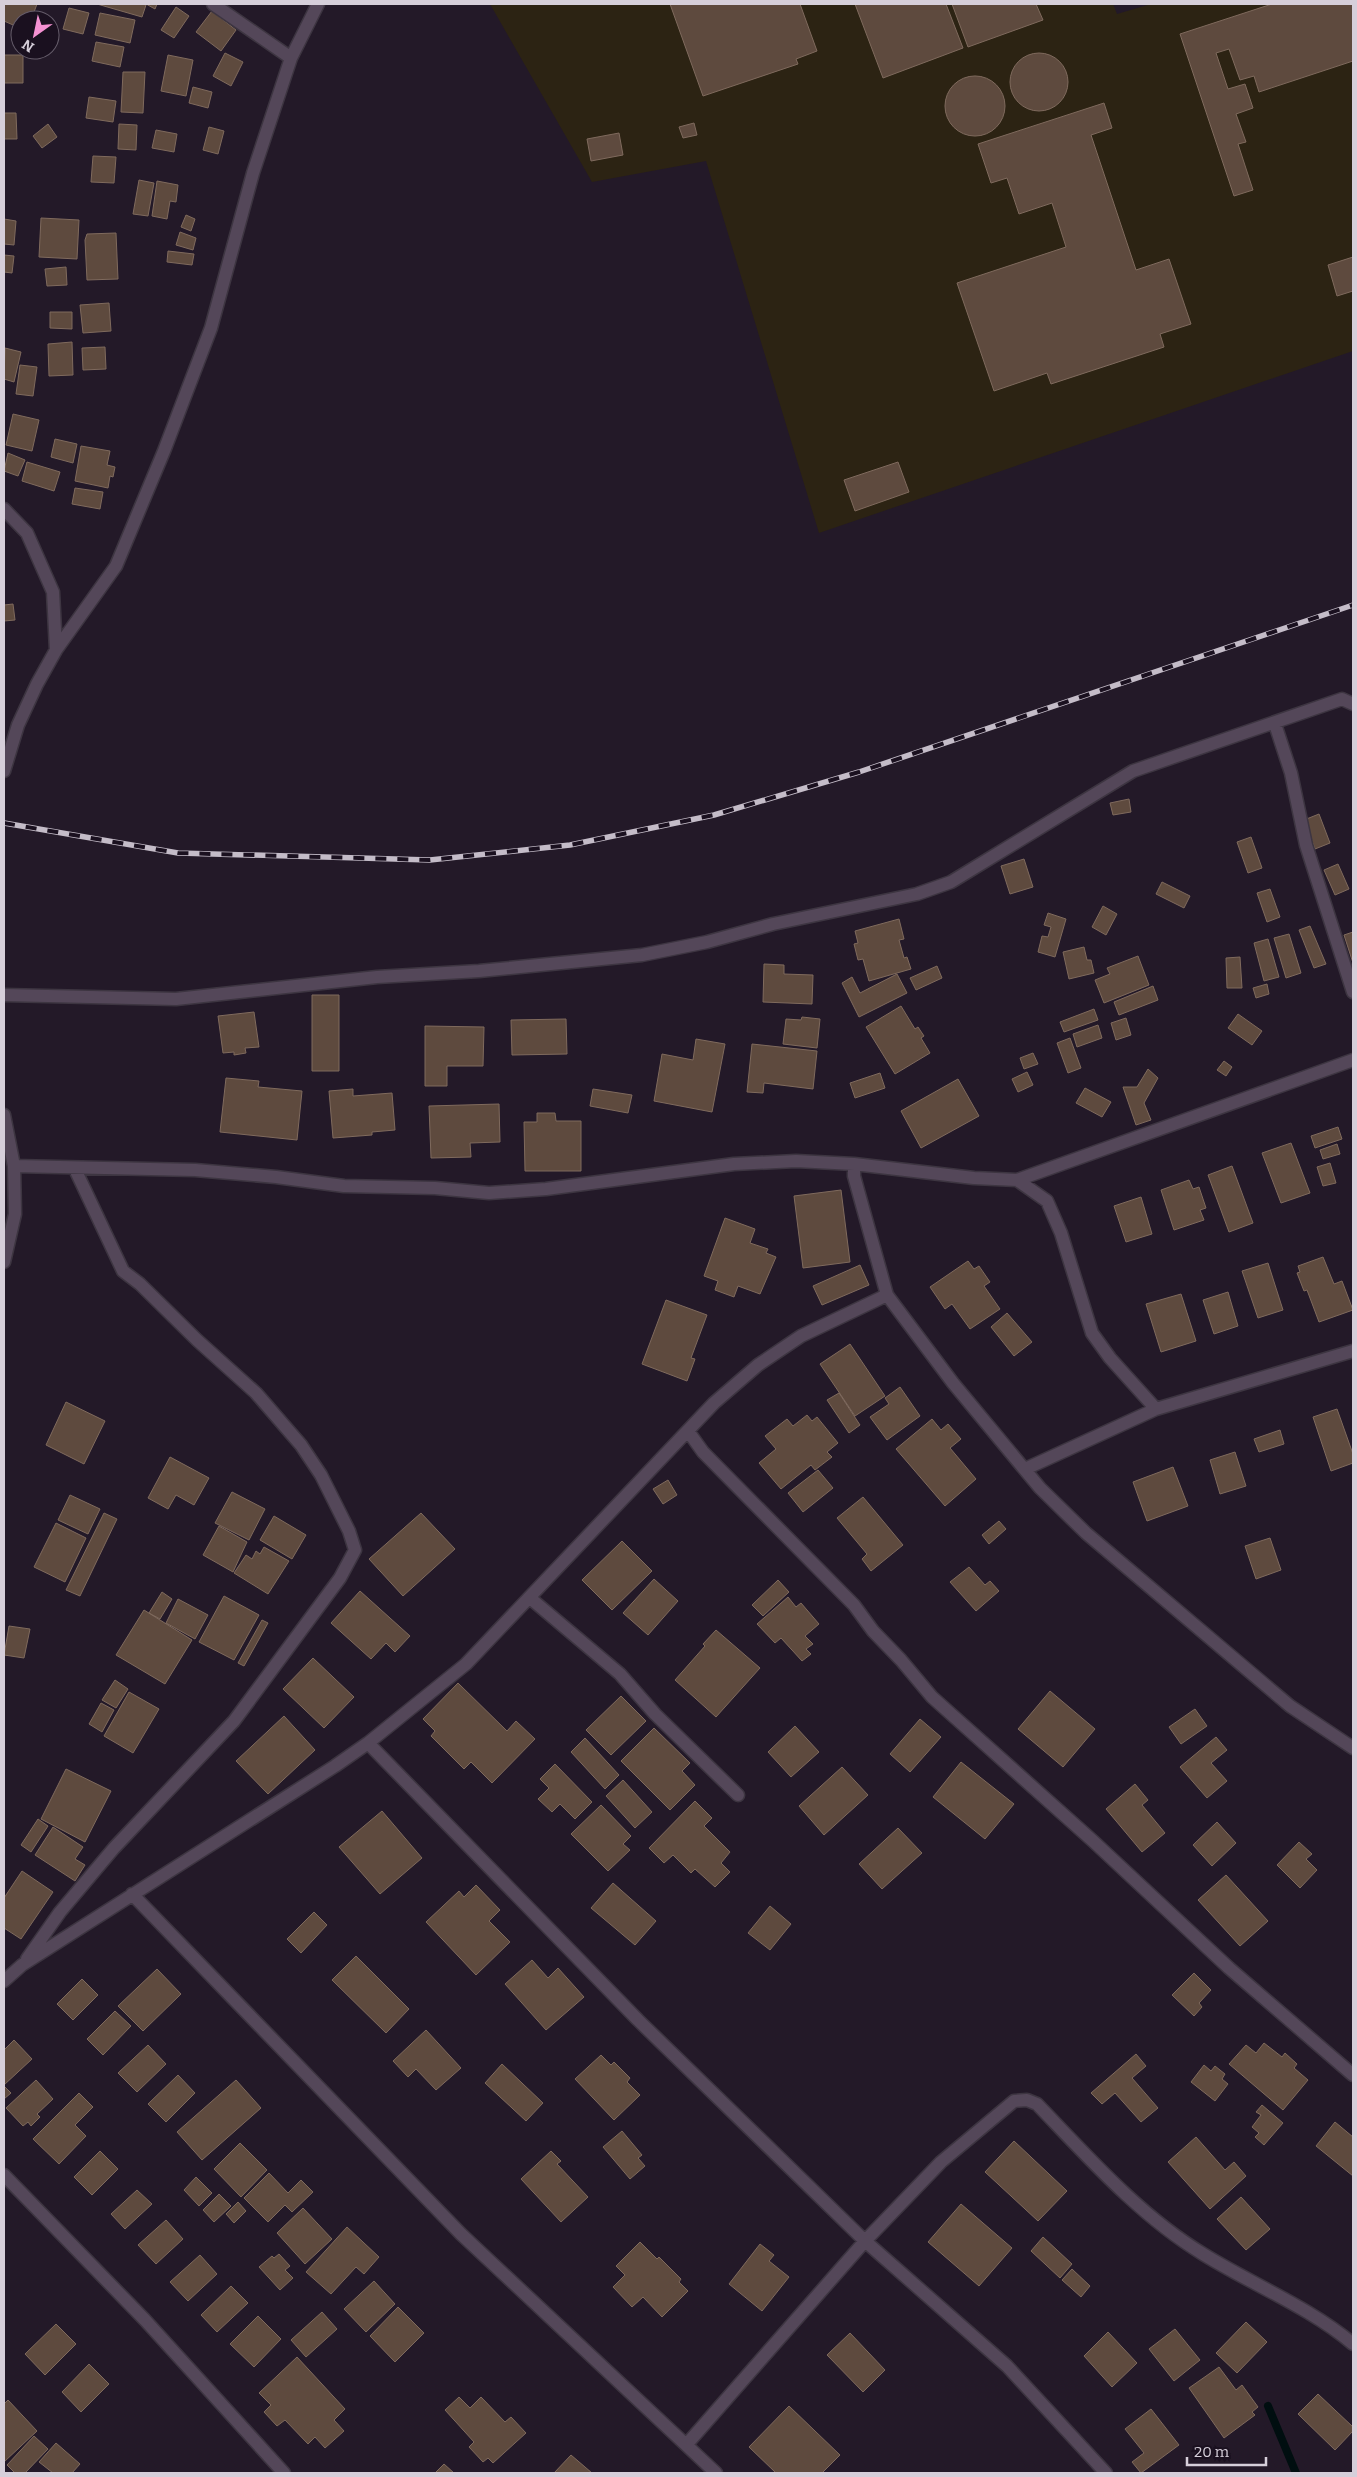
<svg xmlns="http://www.w3.org/2000/svg" width="1357" height="2477" font-family="Bitter,serif">
	<style>
		.industrial { fill: #2c2313 }
		.lines { fill: none; stroke-linecap: round; stroke-linejoin: round }
		.stream { stroke: #000e10; stroke-width: 8 }
		.building { fill: #5e4a3e; stroke: #7f6a5d }
		.minor-casing { stroke: #3d3541; stroke-width: 15 }
		.minor { stroke: #544759; stroke-width: 12 }
		.rail-casing { stroke: #c4bcc8; stroke-width: 5.5 }
		.rail { stroke: #1a101f; stroke-width: 4; stroke-dasharray: 11; stroke-linecap: butt }
	</style>
	<rect width="100%" height="100%" fill="#231928"/>
	<path class="industrial" d="M490,4H1113L1117,14L1151,4H1353V351L819,533L706,161L592,182Z"/>
	<g class="lines">
		<path class="stream" d="M1268,2406L1296,2473"/>
	</g>
	<path class="building" d="M4,4H37L31,20H20V28L4,21Z
		M97,4H142L146,5L142,17Z
		M146,4H157L155,9Z
		M670,4H800L817,51L796,59L798,64L703,96Z
		M855,4H946L963,48L883,78Z
		M952,4H1036L1043,20L968,47Z
		M1272,4H1353V61L1259,92L1254,76L1240,80L1229,49L1216,53L1228,89L1245,84L1253,108L1236,114L1246,142L1238,144L1253,190L1234,196L1180,34Z
		M176,7L189,16L174,38L161,30Z
		M69,8L89,13L83,34L63,29Z
		M212,11L236,30L221,51L196,32Z
		M100,13L135,20L130,43L95,35Z
		M96,42L124,47L120,67L92,61Z
		M1010 82a29 29 0 1 1 58 0a29 29 0 1 1-58 0Z
		M225,53L243,62L231,86L213,76Z
		M4,55H23V83H4Z
		M168,55L193,60L186,96L161,91Z
		M123,72H145L143,113L121,112Z
		M945 106a30 30 0 1 1 60 0a30 30 0 1 1-60 0Z
		M193,87L212,92L208,108L189,103Z
		M89,97L116,101L113,122L86,118Z
		M1104,103L1112,128L1091,135L1136,270L1169,259L1191,324L1160,334L1164,347L1051,384L1047,373L994,391L957,283L1066,247L1052,203L1019,214L1007,178L991,183L978,144Z
		M4,113H16L17,139H4Z
		M694,123L697,135L683,138L679,127Z
		M48,124L57,137L42,148L33,136Z
		M119,124L137,125L136,150L118,149Z
		M209,127L224,131L218,154L203,150Z
		M156,130L177,134L174,152L152,148Z
		M619,133L623,155L591,161L587,139Z
		M93,156L116,157L114,183L91,182Z
		M139,180L154,183L148,216L133,214Z
		M157,181L178,185L176,202L170,201L167,219L152,216Z
		M186,215L195,219L191,231L181,227Z
		M41,218L79,220L77,259L39,257Z
		M4,219L16,221L14,245L4,244Z
		M180,232L196,238L193,250L176,245Z
		M116,233L118,279L87,280L85,240L87,234Z
		M168,251L194,254L192,265L167,262Z
		M4,255L14,256L12,273L4,272Z
		M1353,257V291L1337,296L1328,265Z
		M66,267L67,285L47,286L45,269Z
		M109,303L111,331L83,333L80,305Z
		M50,312H72V329L50,328Z
		M72,342L73,375L49,376L48,344Z
		M105,347L106,369L83,370L82,348Z
		M5,348L21,352L14,382L4,379Z
		M20,365L37,367L33,396L16,394Z
		M13,414L39,420L32,451L6,445Z
		M55,439L77,444L73,463L51,457Z
		M81,446L110,451L107,465L115,467L113,477L110,476L108,488L75,481Z
		M8,453L25,460L18,476L4,471Z
		M27,462L60,472L54,491L22,481Z
		M898,462L909,492L855,511L844,480Z
		M75,488L103,492L100,509L72,504Z
		M13,604L15,620L4,621V605Z
		M1129,799L1131,812L1113,815L1110,803Z
		M1319,814L1330,843L1315,849L1304,820Z
		M1251,837L1262,868L1248,873L1237,842Z
		M1024,859L1033,887L1010,894L1001,866Z
		M1338,864L1349,889L1335,895L1324,870Z
		M1162,882L1190,896L1184,908L1156,894Z
		M1270,889L1280,917L1267,922L1257,893Z
		M1103,906L1117,914L1106,935L1092,927Z
		M1048,913L1066,919L1055,957L1038,952L1042,936L1048,937L1051,927L1044,925Z
		M899,919L904,939L899,940L904,958L907,957L911,969L869,981L863,959L858,960L854,944L858,943L855,931Z
		M1310,926L1326,964L1314,968L1299,930Z
		M1353,932V963L1344,935Z
		M1289,934L1301,973L1286,978L1274,938Z
		M1268,939L1279,977L1264,981L1254,943Z
		M1084,947L1087,960H1091L1094,973L1069,979L1063,952Z
		M1138,956L1149,985L1104,1003L1095,980L1110,974L1107,968Z
		M1240,957L1242,988H1227L1226,958Z
		M764,964L784,965V974L813,975L812,1004L763,1002Z
		M937,966L942,978L916,990L910,978Z
		M897,974L907,993L859,1017L842,983L852,977L860,993Z
		M1267,984L1269,994L1256,998L1253,988Z
		M1153,986L1158,1000L1119,1015L1114,1002Z
		M312,995H339V1071H312Z
		M901,1006L915,1029L918,1027L924,1036L921,1038L930,1053L895,1074L866,1027Z
		M1094,1009L1098,1020L1064,1032L1060,1022Z
		M254,1012L259,1047L245,1048L246,1053L234,1055V1052L223,1053L218,1016Z
		M1238,1014L1262,1031L1252,1045L1228,1028Z
		M802,1017L820,1019L817,1048L783,1044L786,1019L801,1020Z
		M1126,1018L1131,1035L1116,1040L1111,1023Z
		M566,1019L567,1054L512,1055L511,1020Z
		M1098,1025L1102,1038L1077,1047L1073,1034Z
		M425,1026L484,1027L483,1066H447V1086H425Z
		M1070,1038L1081,1068L1068,1073L1057,1043Z
		M696,1039L725,1044L712,1112L654,1101L662,1054L693,1060Z
		M752,1044L817,1051L813,1089L764,1083L763,1093L747,1092Z
		M1033,1053L1038,1064L1024,1069L1020,1058Z
		M1224,1061L1232,1067L1226,1076L1217,1070Z
		M1148,1069L1158,1078L1144,1103L1151,1120L1136,1125L1123,1087H1137Z
		M1027,1072L1033,1085L1018,1092L1012,1079Z
		M880,1073L885,1088L855,1098L850,1083Z
		M226,1078L259,1081L258,1087L302,1091L297,1140L220,1132Z
		M958,1079L979,1116L921,1148L901,1111Z
		M1085,1088L1111,1102L1102,1117L1076,1103Z
		M353,1089V1096L392,1093L395,1130L372,1132V1135L333,1138L329,1091Z
		M593,1089L632,1095L628,1113L590,1106Z
		M499,1104L500,1142L470,1143L471,1157L431,1158L429,1106Z
		M537,1113H555L556,1121H581V1171H525L524,1122H537Z
		M1338,1127L1342,1139L1315,1148L1311,1136Z
		M1291,1143L1310,1193L1281,1203L1262,1153Z
		M1337,1144L1340,1154L1323,1159L1320,1150Z
		M1330,1163L1336,1183L1323,1186L1317,1167Z
		M1232,1166L1253,1223L1229,1232L1208,1175Z
		M1189,1180L1193,1189L1199,1187L1206,1208L1200,1210L1204,1220L1174,1230L1161,1190Z
		M841,1190L850,1262L803,1268L794,1196Z
		M1141,1197L1152,1234L1126,1242L1114,1206Z
		M725,1218L755,1229L750,1243L768,1249L766,1253L776,1257L760,1294L738,1286L734,1297L715,1290L718,1281L704,1276Z
		M1323,1257L1334,1284L1342,1281L1353,1310L1319,1322L1307,1290L1304,1291L1297,1273L1300,1272L1298,1266Z
		M968,1261L974,1269L979,1266L990,1282L984,1286L1000,1309L970,1329L952,1304L945,1309L930,1287Z
		M1268,1263L1283,1310L1258,1318L1242,1271Z
		M860,1265L869,1285L822,1305L813,1286Z
		M1228,1292L1238,1326L1214,1334L1203,1300Z
		M1181,1294L1196,1341L1161,1352L1146,1304Z
		M666,1300L707,1315L691,1358L695,1359L687,1381L642,1364Z
		M1007,1313L1032,1342L1014,1356L991,1327Z
		M850,1344L885,1396L855,1416L820,1364Z
		M900,1387L920,1416L887,1440L870,1417L889,1404L885,1398Z
		M839,1393L860,1425L849,1433L827,1400Z
		M66,1402L105,1421L84,1464L46,1445Z
		M1337,1409L1353,1454V1463L1331,1471L1313,1417Z
		M807,1415L812,1421L817,1417L838,1443L827,1452L832,1457L815,1470L811,1465L781,1489L759,1463L776,1449L765,1436L787,1419L793,1426Z
		M932,1419L941,1430L948,1424L961,1439L950,1448L976,1479L945,1506L896,1449Z
		M1280,1430L1284,1444L1259,1452L1254,1439Z
		M1235,1452L1246,1486L1220,1494L1210,1460Z
		M170,1457L209,1478L194,1505L176,1495L168,1509L148,1498Z
		M1173,1467L1188,1506L1147,1521L1133,1482Z
		M818,1470L833,1488L803,1512L788,1493Z
		M668,1480L677,1495L663,1504L653,1489Z
		M232,1492L265,1509L249,1540L215,1523Z
		M70,1495L100,1509L88,1534L58,1520Z
		M863,1497L903,1545L871,1571L862,1559L867,1554L837,1518Z
		M104,1513L117,1519L80,1596L66,1590Z
		M421,1513L455,1549L403,1596L369,1559Z
		M274,1516L306,1535L292,1559L260,1540Z
		M999,1521L1006,1529L989,1544L982,1535Z
		M56,1523L86,1538L65,1582L34,1567Z
		M219,1526L247,1542L233,1572L203,1555Z
		M1270,1538L1281,1570L1256,1579L1245,1546Z
		M622,1541L652,1571L612,1610L582,1580Z
		M264,1547L289,1561L268,1594L234,1573L246,1555L252,1559L256,1551L260,1554Z
		M969,1567L985,1585L990,1581L999,1591L976,1611L950,1582Z
		M654,1579L678,1601L648,1635L623,1613Z
		M778,1580L789,1592L763,1616L752,1605Z
		M360,1591L410,1636L395,1652L386,1643L371,1659L331,1623Z
		M162,1592L172,1599L160,1619L149,1613Z
		M224,1596L259,1615L234,1660L199,1642Z
		M788,1597L796,1607L801,1603L819,1624L805,1636L813,1644L806,1649L811,1654L802,1661L781,1638L775,1643L757,1624Z
		M178,1599L208,1615L195,1639L166,1623Z
		M144,1610L192,1640L165,1684L116,1655Z
		M262,1620L268,1623L244,1666L238,1663Z
		M9,1626L30,1629L24,1658L4,1655Z
		M716,1630L760,1668L716,1717L675,1680L705,1646L703,1644Z
		M313,1658L354,1697L324,1728L283,1689Z
		M115,1680L128,1689L116,1708L102,1700Z
		M458,1683L507,1731L516,1721L535,1739L492,1783L471,1762L464,1769L431,1736L435,1731L423,1719Z
		M1050,1691L1095,1729L1063,1767L1018,1729Z
		M129,1692L159,1709L133,1753L104,1736Z
		M621,1696L646,1721L611,1755L586,1730Z
		M101,1703L114,1710L102,1732L89,1724Z
		M1195,1709L1207,1726L1181,1744L1169,1727Z
		M284,1716L315,1750L268,1794L236,1761Z
		M920,1719L941,1737L910,1772L890,1754Z
		M795,1726L819,1752L791,1777L768,1752Z
		M654,1728L690,1763L682,1771L695,1785L670,1810L621,1761Z
		M1216,1737L1227,1750L1211,1763L1227,1781L1207,1798L1180,1767Z
		M585,1738L619,1775L605,1789L571,1752Z
		M961,1762L1014,1804L985,1839L933,1797Z
		M555,1764L592,1802L575,1819L560,1804L552,1812L538,1799L549,1788L540,1779Z
		M842,1767L868,1795L824,1835L799,1806Z
		M66,1769L111,1791L85,1842L41,1819Z
		M623,1780L652,1812L635,1828L606,1796Z
		M1135,1784L1148,1800L1142,1805L1165,1833L1142,1852L1106,1809Z
		M695,1801L712,1818L704,1826L730,1852L721,1863L730,1872L715,1887L695,1869L691,1873L673,1855L664,1863L649,1848Z
		M601,1805L631,1836L623,1844L630,1850L608,1871L571,1834Z
		M382,1811L422,1858L380,1894L339,1847Z
		M38,1819L48,1826L31,1852L21,1845Z
		M1217,1822L1236,1843L1212,1866L1193,1845Z
		M53,1827L83,1847L75,1859L85,1865L75,1881L35,1855Z
		M898,1828L922,1853L882,1889L859,1864Z
		M1299,1842L1312,1854L1306,1859L1317,1870L1300,1888L1277,1865Z
		M22,1871L53,1892L21,1939L4,1928V1898Z
		M1226,1875L1268,1921L1240,1946L1198,1900Z
		M613,1883L656,1921L635,1945L591,1908Z
		M476,1885L500,1910L489,1921L510,1942L476,1975L426,1922L459,1891L464,1897Z
		M770,1906L791,1924L770,1950L748,1933Z
		M314,1912L327,1925L301,1953L287,1939Z
		M356,1956L409,2009L386,2033L332,1980Z
		M532,1960L548,1978L558,1968L584,1997L546,2030L505,1984Z
		M157,1969L181,1994L143,2031L118,2006Z
		M1194,1973L1211,1990L1199,2003L1202,2007L1194,2016L1172,1995Z
		M82,1979L98,1995L73,2020L57,2004Z
		M115,2011L131,2026L103,2055L87,2039Z
		M426,2030L461,2068L436,2090L416,2069L408,2077L393,2061Z
		M14,2040L32,2059L4,2085V2050Z
		M1264,2043L1282,2057L1285,2053L1297,2064L1294,2068L1308,2080L1283,2110L1229,2064L1246,2045L1256,2053Z
		M148,2045L166,2064L137,2092L118,2073Z
		M1136,2054L1146,2066L1132,2078L1158,2108L1141,2122L1115,2093L1102,2104L1091,2093Z
		M601,2055L611,2065L614,2062L630,2078L627,2082L640,2095L614,2120L575,2079Z
		M502,2064L543,2103L526,2121L485,2083Z
		M1204,2065L1211,2071L1215,2066L1225,2074L1222,2079L1228,2084L1215,2101L1191,2082Z
		M178,2075L195,2093L166,2122L148,2104Z
		M36,2080L53,2099L37,2114L40,2117L31,2126L28,2122L23,2126L6,2108Z
		M236,2080L261,2108L202,2160L177,2132Z
		M4,2086L11,2093L4,2099Z
		M79,2093L93,2107L75,2125L86,2136L59,2164L33,2139Z
		M1262,2105L1283,2123L1264,2145L1255,2137L1259,2133L1252,2127L1261,2115L1256,2112Z
		M1335,2122L1353,2137V2176L1316,2146Z
		M622,2131L642,2155L638,2158L645,2166L630,2179L603,2147Z
		M1196,2137L1225,2170L1234,2162L1246,2176L1210,2209L1168,2162Z
		M1014,2141L1067,2191L1038,2221L985,2172Z
		M240,2143L267,2170L241,2197L214,2169Z
		M100,2151L118,2169L92,2195L74,2177Z
		M551,2151L561,2161L557,2164L588,2197L561,2222L521,2179Z
		M269,2173L288,2193L301,2180L313,2192L292,2212L285,2205L268,2222L244,2198Z
		M196,2177L212,2193L199,2206L184,2190Z
		M137,2190L152,2204L125,2229L111,2214Z
		M219,2194L231,2206L214,2222L203,2210Z
		M1241,2197L1270,2229L1246,2250L1217,2219Z
		M238,2202L246,2211L234,2223L226,2214Z
		M961,2204L1012,2248L979,2286L928,2242Z
		M303,2208L332,2239L305,2264L277,2233Z
		M166,2220L183,2239L156,2264L138,2245Z
		M347,2227L379,2257L364,2274L356,2267L331,2294L306,2272Z
		M1043,2237L1072,2264L1060,2278L1031,2251Z
		M640,2242L657,2259L659,2257L681,2279L679,2282L688,2291L662,2317L643,2297L632,2307L613,2287L625,2275L616,2266Z
		M760,2244L774,2255L769,2261L789,2277L762,2311L729,2284Z
		M279,2254L290,2266L285,2270L293,2278L280,2290L259,2267L272,2256L274,2258Z
		M200,2255L217,2274L188,2301L170,2282Z
		M1072,2269L1090,2286L1081,2297L1062,2280Z
		M374,2281L395,2304L366,2332L344,2309Z
		M231,2286L248,2303L217,2332L201,2315Z
		M398,2307L424,2333L395,2362L370,2336Z
		M322,2312L337,2329L306,2357L291,2340Z
		M258,2316L281,2339L254,2367L230,2344Z
		M1246,2322L1267,2342L1237,2373L1216,2353Z
		M56,2324L76,2344L45,2375L25,2354Z
		M1175,2329L1200,2360L1174,2381L1149,2349Z
		M1108,2332L1137,2363L1112,2387L1084,2356Z
		M850,2333L885,2370L863,2392L827,2355Z
		M297,2357L345,2409L334,2420L344,2431L325,2448L315,2437L308,2444L285,2420L277,2426L264,2412L271,2405L259,2393Z
		M89,2364L109,2384L81,2412L62,2392Z
		M1219,2367L1236,2390L1242,2385L1258,2407L1252,2412L1255,2415L1224,2438L1189,2388Z
		M1318,2394L1353,2427V2431L1335,2450L1298,2414Z
		M459,2397L470,2408L481,2397L505,2422L511,2417L526,2433L493,2463L488,2458L483,2462L469,2447L474,2442L445,2410Z
		M8,2400L37,2431L4,2462V2404Z
		M789,2406L840,2455L822,2473H776L749,2447Z
		M1151,2409L1179,2445L1141,2473L1132,2462L1144,2453L1125,2429Z
		M34,2436L48,2449L25,2473H15L7,2465Z
		M56,2443L80,2464L72,2473H53L39,2462Z
		M571,2455L592,2473H554Z
		M444,2464L454,2473H435Z"/>
	<g class="lines">
		<g class="minor-casing">
			<path id="minor" d="M213,4L291,58
				M4,509L27,533L53,592L56,650
				M1275,724L1291,773L1306,845L1353,992
				M4,771L18,725L37,684L56,650L116,566L164,451L211,328L253,173L291,58L318,4
				M4,995L176,999L377,977L479,971L642,955L707,942L773,924L917,894L951,882L1133,771L1342,699L1353,704
				M4,1115L14,1166L15,1214L4,1262
				M854,1164V1176L887,1295L953,1383L1040,1488L1086,1533L1290,1706L1353,1748
				M14,1166L195,1170L276,1177L344,1186L435,1188L489,1193L546,1189L734,1164L796,1161L854,1164L974,1178L1017,1180
				M1156,1409L1110,1358L1092,1333L1061,1233L1047,1201L1017,1180L1353,1060
				M688,1431L703,1452L854,1605L873,1631L901,1660L932,1697L1093,1841L1229,1968L1353,2075
				M1025,1469L1156,1409L1353,1351
				M530,1598L620,1674L655,1714L738,1795
				M368,1743L638,2020L865,2241L1007,2366L1106,2473
				M132,1894L461,2234L716,2473
				M27,1959L60,1912L114,1848L234,1721L340,1578L355,1550L349,1531L321,1475L301,1445L256,1393L197,1340L140,1284L123,1271L75,1169
				M4,1981L22,1965L335,1766L368,1743L466,1664L714,1403L758,1365L801,1336L887,1295
				M4,2175L145,2320L284,2473
				M687,2444L865,2241L941,2162L1014,2101L1027,2100L1037,2104C1088,2157 1140,2216 1203,2254C1253,2285 1309,2307 1353,2344"/>
		</g>
		<use href="#minor" class="minor"/>
		<g class="rail-casing">
			<path id="rail" d="M4,823L178,853L430,860L570,845L714,815L859,772L1353,605"/>
		</g>
		<use href="#rail" class="rail"/>
	</g>
	<rect width="1357" height="2477" fill="none" stroke="#d6cfda" stroke-width="10"/>
	<g transform="translate(35 35) rotate(213)"><circle r="24" fill="#1a101f" stroke="#655c6a"/>
	<path d="M0-4L9 19L0 12L-9 19Z" fill="#f591d2"/>
	<text y="-8" font-size="14" font-weight="bold" text-anchor="middle" fill="#d6cfda">N</text>
	</g>
	<path d="M1187 2457v8h79v-8" fill="none" stroke="#d6cfda" stroke-width="2.5"/>
	<text x="1194" y="2457" font-size="15" fill="#d6cfda" stroke="#1a101f" stroke-width="4" paint-order="stroke">20 m</text>
</svg>
